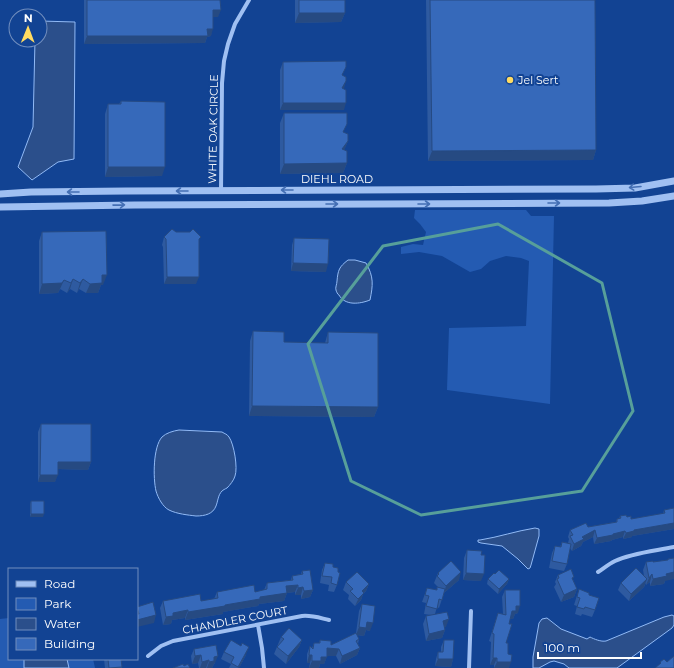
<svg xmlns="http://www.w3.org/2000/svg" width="674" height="668" font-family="Montserrat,sans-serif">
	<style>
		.green { fill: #245bb2 }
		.water { fill: #2b4f8b; stroke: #91baf6 }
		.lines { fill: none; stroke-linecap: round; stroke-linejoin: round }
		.minor { stroke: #a0c0f2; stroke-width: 4 }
		.tertiary { stroke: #a0c0f2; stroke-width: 7 }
		.wall { fill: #2e5aa0 }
		.shaded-wall { fill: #264a82 }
		.building { fill: #3669ba; stroke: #264a82 }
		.oneway { stroke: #446fb4 }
		.marked { fill: none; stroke: #579f9a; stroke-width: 3; stroke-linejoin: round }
		.poi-dot { fill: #ffdb61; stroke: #124393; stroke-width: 1.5 }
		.labels { text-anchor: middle; stroke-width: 4; stroke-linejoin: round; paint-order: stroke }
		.poi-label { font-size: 11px; fill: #fff; stroke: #124393; text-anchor: start }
		.street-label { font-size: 11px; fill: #fff; stroke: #124393 }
	</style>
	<rect width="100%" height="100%" fill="#124393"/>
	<path class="green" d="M415,210H526L531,216H554L550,404L447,390L449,328L526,326L529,261L521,258L506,256L490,261L481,269L470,272L442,256L419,252L401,254V247L413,244L423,245L426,232L420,224L414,218Z
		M9,618V659H93L95,668H0V619Z"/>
	<path class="water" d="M40,21L75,22L74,159L58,162L32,180L18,167L33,127L35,40H40Z
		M348,260H355L366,263C374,277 373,285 370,300C360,304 345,306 339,295C338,295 336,291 336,290C335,288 337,284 337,281C338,270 339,267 348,260Z
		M179,430L222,432C225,434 227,434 229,437C234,444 238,468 235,476C234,480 230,485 227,488C225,489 223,490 222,491C218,495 218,501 216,506C213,514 205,516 196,516C188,515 177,514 169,510C163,507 158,498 156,491C153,478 153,447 162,437C166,433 173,431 179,430Z
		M535,528L539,529V536L531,565L530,568L528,569L518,559L502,546L481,543L478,542V540H480C499,537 516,531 535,528Z
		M672,615L674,616V625L672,628L617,668H569L564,664L554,661L550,662L539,668H533V657L539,623L542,619L547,618L561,629L587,639L590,637C594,639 601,642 606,641L664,617Z
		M24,659H67L69,668H24Z"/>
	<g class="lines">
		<path class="minor" d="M221,191L222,83L224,61L228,44L235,24L249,0
			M598,572C604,568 609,564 615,561C632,553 655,551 674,547
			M258,625L262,648L264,668
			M148,656L161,646L173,641L302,616C312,615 320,618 329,620
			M469,668L471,611"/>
		<path class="tertiary" d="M0,194L31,192L126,191L596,189L635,188L674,181
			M0,207L135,205L609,203L642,201L674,196"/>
	</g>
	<path class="wall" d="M84,0H220L218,17H213L211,36L207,37L205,43L84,44Z
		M295,0H345V13L341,22L295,23Z
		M426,0H595L596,150L593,160L428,161Z
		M283,62L343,75L344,110H280V70Z
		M121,101L162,176L105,177V114L108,104H119Z
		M284,113L344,132L348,141L344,150L347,163L343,173L280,174V123Z
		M42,232L103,285H101L98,293H86L79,289L77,293L70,289L67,293L60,289L58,293L39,294V241Z
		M176,232L199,244L196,284H164L163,247L162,245L164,237Z
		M294,238L326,272L291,271L292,245Z
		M253,331L284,342L325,343L328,332L378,407L374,417L249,416L250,341Z
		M41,424L91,462L88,470L58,469L55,482H38V432Z
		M31,501L43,517H30V504Z
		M674,508V529L632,536V537L623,539V537L612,540L611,541L594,544L593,537L583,542L581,546L572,551L570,548L567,564L564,571L549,568L552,553L555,546L560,547L562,542L568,543L569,539L568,537L570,530L616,522L617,519H619L620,516L627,517L631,519L663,514L664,510Z
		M467,550L481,555V581L463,580L464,558Z
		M674,558L664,584L650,586V582L646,585V583L644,587L629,601L618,590L621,583L644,576L643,570L646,562H653L668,560V559Z
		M325,563L333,567L338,572L337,585L334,592L328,591L329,585L320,583L322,570Z
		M302,571L313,590L310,597L301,599V595H295V592L287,593L284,601L259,604L258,606L223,612V614L185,620V618L172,620L171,624L163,625L160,608L163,601H201L214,599L217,592H255L264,590L267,583L291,580L292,576L301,574Z
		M438,573L459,580L444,593L439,608L437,607L435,614L446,627H444L445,630L442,638L426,641L423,624L426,616L431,615L424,614L426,603L422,602L427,588L436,590L439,588L434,583Z
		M495,574L509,579L507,584L498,594L487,584L488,579Z
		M558,575L573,580L577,589L574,597L561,602L554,587L556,584L555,582Z
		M346,582L369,584L366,591L363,594L361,600L355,606L348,599L349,595L343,590Z
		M579,589L589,595L595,610L592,617L582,614L581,616L575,614L577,606L574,605Z
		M505,590L518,613L515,614L513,619H510L509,624L506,643L509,668H494V665H490L491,642L489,641L498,613L503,614L502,597Z
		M362,604L370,631L366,630L364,636L357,635L359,639L358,644L360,648L357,655L340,664L336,656H327L324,664H320L319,668H309L310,663H307V654L310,646L312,648L314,643H319L320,640L331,645L356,633L359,611Z
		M281,637L302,640L299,647L286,664L274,654Z
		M444,640L453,659L451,667L435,666L436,659L438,652H441V647Z
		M194,649L215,663L214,664L212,668H199L198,663L192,664L191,656Z
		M224,652L246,655L239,668H229L231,664L221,659Z
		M104,659H121L122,668H105Z"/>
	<path class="shaded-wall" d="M213,10H221L218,17H211Z
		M299,13H345L341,22L295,23Z
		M213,29L211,36L207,37L205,43L84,44L87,36Z
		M346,81L344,89L339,96L342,88Z
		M283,103H346L344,110H280Z
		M348,141L344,151L342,149Z
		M596,150L593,160L428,161L432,151Z
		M347,163L343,173L280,174L284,164Z
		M108,167H165L162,176L105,177Z
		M293,263L328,264L326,272L291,271Z
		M102,275H107L103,285H101L98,293H86L90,284Z
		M167,277H199L196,284H164Z
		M73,279L70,289L67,293L71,283Z
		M83,279L79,289L77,293L80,283Z
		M64,280L60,289L58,293L39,294L42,284Z
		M252,406L378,407L374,417L249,416Z
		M58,462H91L88,470L55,469Z
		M40,475H58L55,482H38Z
		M31,514H44L43,517H30Z
		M674,523V529L632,536V537L623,539L626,533L634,530Z
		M595,530L593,537L583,542L581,546L572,551L574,544L582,537Z
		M625,531L623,537L612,540L611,541L594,544L597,538Z
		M461,572L459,580L444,593L446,586Z
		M674,572V579L665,581L664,584L650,586L653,579L666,574Z
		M466,573L484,574L481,581L463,580Z
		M652,574L650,582L646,585L649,578Z
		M509,579L507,584L498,594L499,589Z
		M647,579L644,587L629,601L631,594Z
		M369,584L366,591L363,594L361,600L355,606L362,591Z
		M298,585L295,592L287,593L284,601L259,604L258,606L223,612V614L185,620L188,612L225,605L286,586Z
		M303,587L301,595H295L298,588Z
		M577,589L574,597L561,602L564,595Z
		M313,590L310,597L301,599L304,591Z
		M516,606H520L518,613L515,614L513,619H510L512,611Z
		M188,610L185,618L172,620L171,624L163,625L166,617L173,613Z
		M156,615L154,623L137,627V620Z
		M449,619L446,627L440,628L443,621Z
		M367,622L373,623L370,631L366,630L364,636L356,635L359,627Z
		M445,630L442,638L426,641L429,634Z
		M302,640L299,647L286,664L288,656Z
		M249,647L246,655L239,668H238Z
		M327,648L339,649L336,656H325Z
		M360,648L357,655L340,664L342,656Z
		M201,655L198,663L192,664L195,656Z
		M309,655H312L310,663H307Z
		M218,656L215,663L214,664L212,668H207L209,662L214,657Z
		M321,657H327L324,664H320L319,668H309L312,661Z
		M493,658H497L494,665H490Z
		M438,659H453L451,667L435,666Z
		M209,660L206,668H200L202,662Z
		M497,662H511L509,668H494Z"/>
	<path class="building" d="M87,0H220L221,10H213V29H207L208,36H87Z
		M299,0H345V13H299Z
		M430,0H595L596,150L432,151Z
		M346,61V67L342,75L346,77V81L342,88L346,90V103H283V62Z
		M121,101L165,102V167H108V104H121Z
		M284,113H347V124L343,132L348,134V141L342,149L347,151V163L284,164Z
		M172,229L176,232H190L193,229L201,237L199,239V277H167L166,239L164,237Z
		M106,231L107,275H102V283L90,284L83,279L80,283L73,279L71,283L64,280L62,283L42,284V232Z
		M294,238L329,239L328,264L293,263Z
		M253,331L284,332V342L328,343V332L378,333V407L252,406Z
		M41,424H91V462H58V475H40Z
		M31,501H44V514H31Z
		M674,508V523L634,530V531L626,533L625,531L613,534V535L597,538L595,530L582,537L584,539L574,544L570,536L573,535L570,530L586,523L588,527L617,522V519L621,518L620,516L626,515L627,517L631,516V519L665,513L664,510Z
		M562,542L571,544L567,564L552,561L555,546L561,547Z
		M467,550L482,551L481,555H485L484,574L466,573Z
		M674,558V572L666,574L667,576L653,579L652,574L649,578L646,562L653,561V562L668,560V559Z
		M451,561L461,572L446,586L437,576L439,574L438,573Z
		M325,563L333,564V567L338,568V572L340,573L337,585L331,583L332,577L322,576Z
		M636,568L647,579L631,594L621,583Z
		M571,569L574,577L572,578L577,589L564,595L557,579L559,578L558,575Z
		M310,570L313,590L304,591L303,587L298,588V585L286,586L287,593L260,597V599L225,605V606L188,612V610L173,613V616L166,617L163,601L200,594L201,601L218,598L217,592L254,585L255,592L267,589V583L293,580L292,576L303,574L302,571Z
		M499,570L509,579L499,589L488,579L494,573L495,574Z
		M357,572L369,584L362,591L364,593L358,599L350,591L353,589L346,582Z
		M437,587L445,589L442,600L439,599L437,609L426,606L429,596L425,595L427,588L437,590Z
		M579,589L589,593V595L599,598L595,610L585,607L584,609L577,607L580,598L577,597Z
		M505,590H520V606H516V611H512L509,624H512L506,643H508V654L512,655L511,662H497V658H493L494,634L492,633L498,613L506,615Z
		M153,602L156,615L137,620V614H139L137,607Z
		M362,604L375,606L373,623L367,622L366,628L359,627Z
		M447,612L449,619L443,621L445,630L429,634L426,616Z
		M289,628L302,640L288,656L277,647L284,639L281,637Z
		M356,633L359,639L356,641L360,648L342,656L339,649L327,648V657H321V661H312V655H309L310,646L313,649L314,643H320V640L331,641V645Z
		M231,640L241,646L242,643L249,647L238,667L231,663L234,657L224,652Z
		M444,640H454L453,659H438V652H443Z
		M216,645L218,656L214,657V661L209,662V660L202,662L201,655L195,656L194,649Z
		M674,656V668H655L661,663L660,662L664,659L667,662Z
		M108,659H121L122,667L109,668Z
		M183,664L184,666L188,664L190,668H173Z"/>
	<defs><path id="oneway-shaft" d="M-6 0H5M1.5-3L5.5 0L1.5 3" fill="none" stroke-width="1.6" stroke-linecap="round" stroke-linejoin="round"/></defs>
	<g class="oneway">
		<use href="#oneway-shaft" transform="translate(635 187) rotate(175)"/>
		<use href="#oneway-shaft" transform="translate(287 190) rotate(180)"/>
		<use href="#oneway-shaft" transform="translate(182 191) rotate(180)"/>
		<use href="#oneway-shaft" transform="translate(73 192) rotate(-180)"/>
		<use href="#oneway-shaft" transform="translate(554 203)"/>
		<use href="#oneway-shaft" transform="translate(332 204)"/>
		<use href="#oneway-shaft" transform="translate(424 204)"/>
		<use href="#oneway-shaft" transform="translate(119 205) rotate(-1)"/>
	</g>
	<path class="marked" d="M498,224L602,283L633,411L582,491L421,515L351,481L308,344L383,246Z"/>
	<circle class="poi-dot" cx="510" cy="80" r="4"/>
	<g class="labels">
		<g class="poi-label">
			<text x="518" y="84">Jel Sert</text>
		</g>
		<g class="street-label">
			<text transform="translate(213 129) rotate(-89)" y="4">WHITE OAK CIRCLE</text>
			<text x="337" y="183">DIEHL ROAD</text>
			<text transform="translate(235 620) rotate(-11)" y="4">CHANDLER COURT</text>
		</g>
	</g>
	<rect x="8" y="568" width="130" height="92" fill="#124393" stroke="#718ebe"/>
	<rect x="16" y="581" width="20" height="6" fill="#a0c0f2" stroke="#718ebe"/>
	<text x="44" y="588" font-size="12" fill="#ffffff">Road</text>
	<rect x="16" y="598" width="20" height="12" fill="#245bb2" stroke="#718ebe"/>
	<text x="44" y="608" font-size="12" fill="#ffffff">Park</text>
	<rect x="16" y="618" width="20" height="12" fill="#2b4f8b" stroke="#718ebe"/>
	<text x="44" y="628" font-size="12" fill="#ffffff">Water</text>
	<rect x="16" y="638" width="20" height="12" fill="#3669ba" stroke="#718ebe"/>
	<text x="44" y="648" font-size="12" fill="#ffffff">Building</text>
	<g transform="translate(28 28) rotate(1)"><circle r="19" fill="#124393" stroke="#718ebe"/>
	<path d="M0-3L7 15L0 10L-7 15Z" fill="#ffdb61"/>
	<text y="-6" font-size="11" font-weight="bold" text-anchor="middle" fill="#ffffff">N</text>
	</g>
	<path d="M538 652v6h103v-6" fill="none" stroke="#ffffff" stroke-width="2"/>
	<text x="544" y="652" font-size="12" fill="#ffffff" stroke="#124393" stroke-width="3" paint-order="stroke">100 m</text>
</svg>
